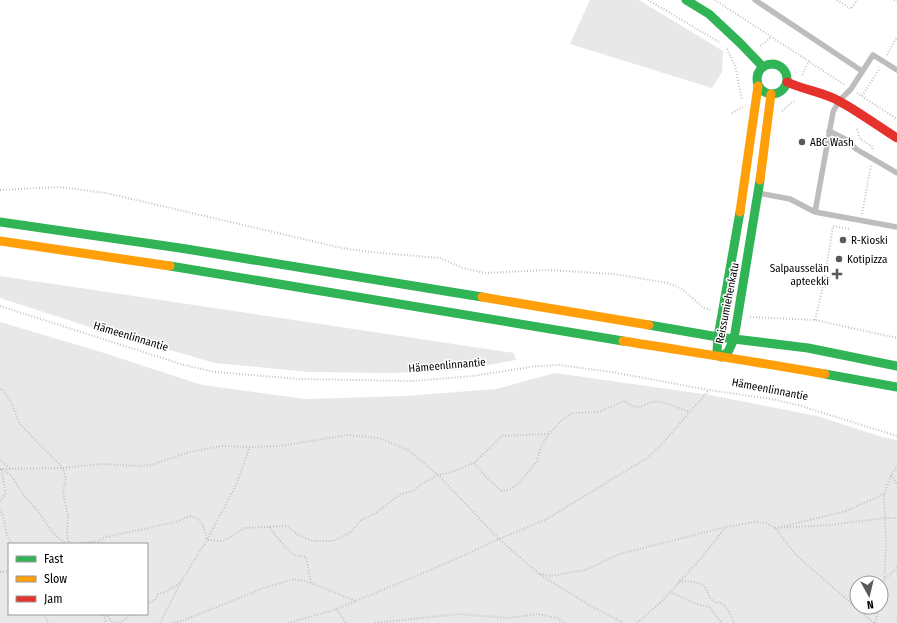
<svg xmlns="http://www.w3.org/2000/svg" width="897" height="623" font-family="'Fira Sans Condensed',sans-serif">
	<style>
		.green { fill: #e8e8e8; fill-rule: evenodd }
		.lines { fill: none; stroke-linecap: round; stroke-linejoin: round }
		.path { stroke: #c2c2c2; stroke-width: 2; stroke-dasharray: 1 2; stroke-linecap: butt }
		.lane { stroke: #bdbdbd; stroke-width: 5.5 }
		.fast { stroke: #30b455; stroke-width: 9 }
		.slow { stroke: #ff9f0a; stroke-width: 9 }
		.jam { stroke: #e5322d; stroke-width: 9 }
		.poi-dot { fill: #595959; stroke: #fff; stroke-width: 1.5 }
		.labels { text-anchor: middle; stroke-width: 3; stroke-linejoin: round; paint-order: stroke }
		.poi-label { font-size: 11px; fill: #000; stroke: #fff; text-anchor: start }
		.street-label { font-size: 11px; fill: #000; stroke: #fff }
	</style>
	<rect width="100%" height="100%" fill="#fff"/>
	<path class="green" d="M590,0H639L723,51L722,72L712,88L570,44Z
		M0,276L514,353L516,360L460,370L392,373L309,372L215,363L93,328L0,298Z
		M0,322L101,352L202,385L306,399L405,396L496,389L555,373L710,395L817,416L882,437L897,440V623H0ZM9,544H147V614H9ZM857,583H881V607H857Z"/>
	<g class="lines">
		<path class="path" d="M648,0L719,42
			M715,0L845,85
			M837,0L851,9L857,0
			M894,0L897,2
			M760,46L771,37
			M727,49L735,66L742,100
			M887,55L897,37
			M802,75L809,61
			M857,93L897,119
			M862,96L880,68
			M782,111L792,102L796,101
			M732,113L743,107
			M857,129L860,139L873,147L872,151
			M0,190L58,187L106,193L342,248L370,252L440,258L463,268L485,273L548,270L614,274L668,283L682,289L704,308L711,310
			M862,214L871,165
			M0,306L184,365L215,372L300,379L412,381L473,376L537,366L559,365L612,372L709,390L771,399L798,405L897,436
			M750,317L815,320L897,338
			M815,320L824,282L833,226L850,229
			M0,389L3,390L11,402L20,424L63,468L66,480L63,492L68,517L67,534L68,540L70,544
			M0,460L10,468
			M474,463L502,436L549,434
			M0,469L63,468L101,464L138,466L151,465L189,452L222,446L250,447L280,446L348,435L379,438L408,450L438,475L499,539L539,574L589,605L624,623
			M2,470L11,475L24,496L37,510L52,532L66,544
			M891,475L897,484
			M0,501L6,493L1,469
			M0,509C1,512 3,515 4,519C6,528 5,537 13,544
			M269,527L286,548L294,555L306,557L311,583
			M781,527L846,511L884,494
			M775,528L830,525L885,518H897
			M74,544L98,541L106,537L176,522L189,516L197,518L203,525L207,540L224,541L244,528L287,526L298,535L313,541H333L350,533L361,520L374,514L401,494L413,491L422,484L438,475L449,473L474,463L489,480L502,491L511,489L520,482L537,461L541,446L549,434L561,421L572,413L599,412L624,401C642,415 646,399 660,402C670,404 680,409 690,412
			M0,572L9,571
			M540,574L550,576L586,570L619,554L726,527L754,522L766,523L775,528L796,555L874,623
			M885,578L891,574L897,567
			M679,581C689,582 700,580 706,589C709,595 709,598 715,602C726,601 730,614 734,623
			M670,592L696,604L709,607L722,623
			M881,598L884,586L886,543L884,494L891,475L897,467
			M147,604L155,600L158,594L165,592L180,583
			M337,609L345,622L348,623
			M44,614L48,623
			M102,614L108,617L113,623H118
			M103,615L106,623
			M120,623L132,614
			M160,623L181,582L207,540L236,485L250,447
			M171,623L182,621L264,588L294,579L311,583L356,601
			M288,623L337,609L447,563L499,539L547,519L647,458L660,446L709,390
			M375,623L459,614L509,618L538,614L557,618L565,623
			M637,623L662,601L702,557L725,528
			M875,623L879,607"/>
		<path class="lane" d="M755,0L862,71
			M829,131L847,140L856,149L897,173
			M758,193L790,199L815,212L897,227
			M815,212L833,112L839,101L851,89L873,55L897,70"/>
		<path class="fast" d="M686,0L709,14L740,43L763,67
			M757 79a15 15 0 1 1 30 0a15 15 0 1 1-30 0Z
			M740,212L718,337L717,351L721,357L728,352L734,339L760,180
			M0,222L180,248L482,297
			M170,266L623,341
			M649,325L718,337L808,348L897,366
			M825,374L897,387"/>
		<path class="slow" d="M760,180L771,94
			M740,212L758,86
			M0,241L170,266
			M482,297L649,325
			M623,341C691,352 758,362 825,374"/>
		<path class="jam" d="M787,82C804,90 823,92 839,101C859,112 878,126 897,138"/>
	</g>
	<g class="poi-dot">
		<circle cx="802" cy="142" r="4"/>
		<circle cx="843" cy="240" r="4"/>
		<circle cx="839" cy="259" r="4"/>
		<path d="M835 268h4v4h4v4h-4v4h-4v-4h-4v-4h4z"/>
	</g>
	<g class="labels">
		<g class="poi-label">
			<text x="810" y="146">ABC Wash</text>
			<text x="851" y="244">R-Kioski</text>
			<text x="847" y="263">Kotipizza</text>
			<text x="829" y="272" text-anchor="end">Salpausselän<tspan x="829" dy="13">apteekki</tspan></text>
		</g>
		<g class="street-label">
			<text transform="translate(727 303) rotate(-79)" y="4">Reissumiehenkatu</text>
			<text transform="translate(131 336) rotate(17)" y="4">Hämeenlinnantie</text>
			<text transform="translate(447 365) rotate(-5)" y="4">Hämeenlinnantie</text>
			<text transform="translate(770 389) rotate(11)" y="4">Hämeenlinnantie</text>
		</g>
	</g>
	<rect x="8" y="543" width="140" height="72" fill="#ffffff" stroke="#999999"/>
	<rect x="16" y="556" width="20" height="6" fill="#30b455" stroke="#999999"/>
	<text x="44" y="563" font-size="12" fill="#000000">Fast</text>
	<rect x="16" y="576" width="20" height="6" fill="#ff9f0a" stroke="#999999"/>
	<text x="44" y="583" font-size="12" fill="#000000">Slow</text>
	<rect x="16" y="596" width="20" height="6" fill="#e5322d" stroke="#999999"/>
	<text x="44" y="603" font-size="12" fill="#000000">Jam</text>
	<g transform="translate(869 595) rotate(172)"><circle r="19" fill="#ffffff" stroke="#999999"/>
	<path d="M0-3L7 15L0 10L-7 15Z" fill="#595959"/>
	<text y="-6" font-size="11" font-weight="bold" text-anchor="middle" fill="#000000">N</text>
	</g>
</svg>
